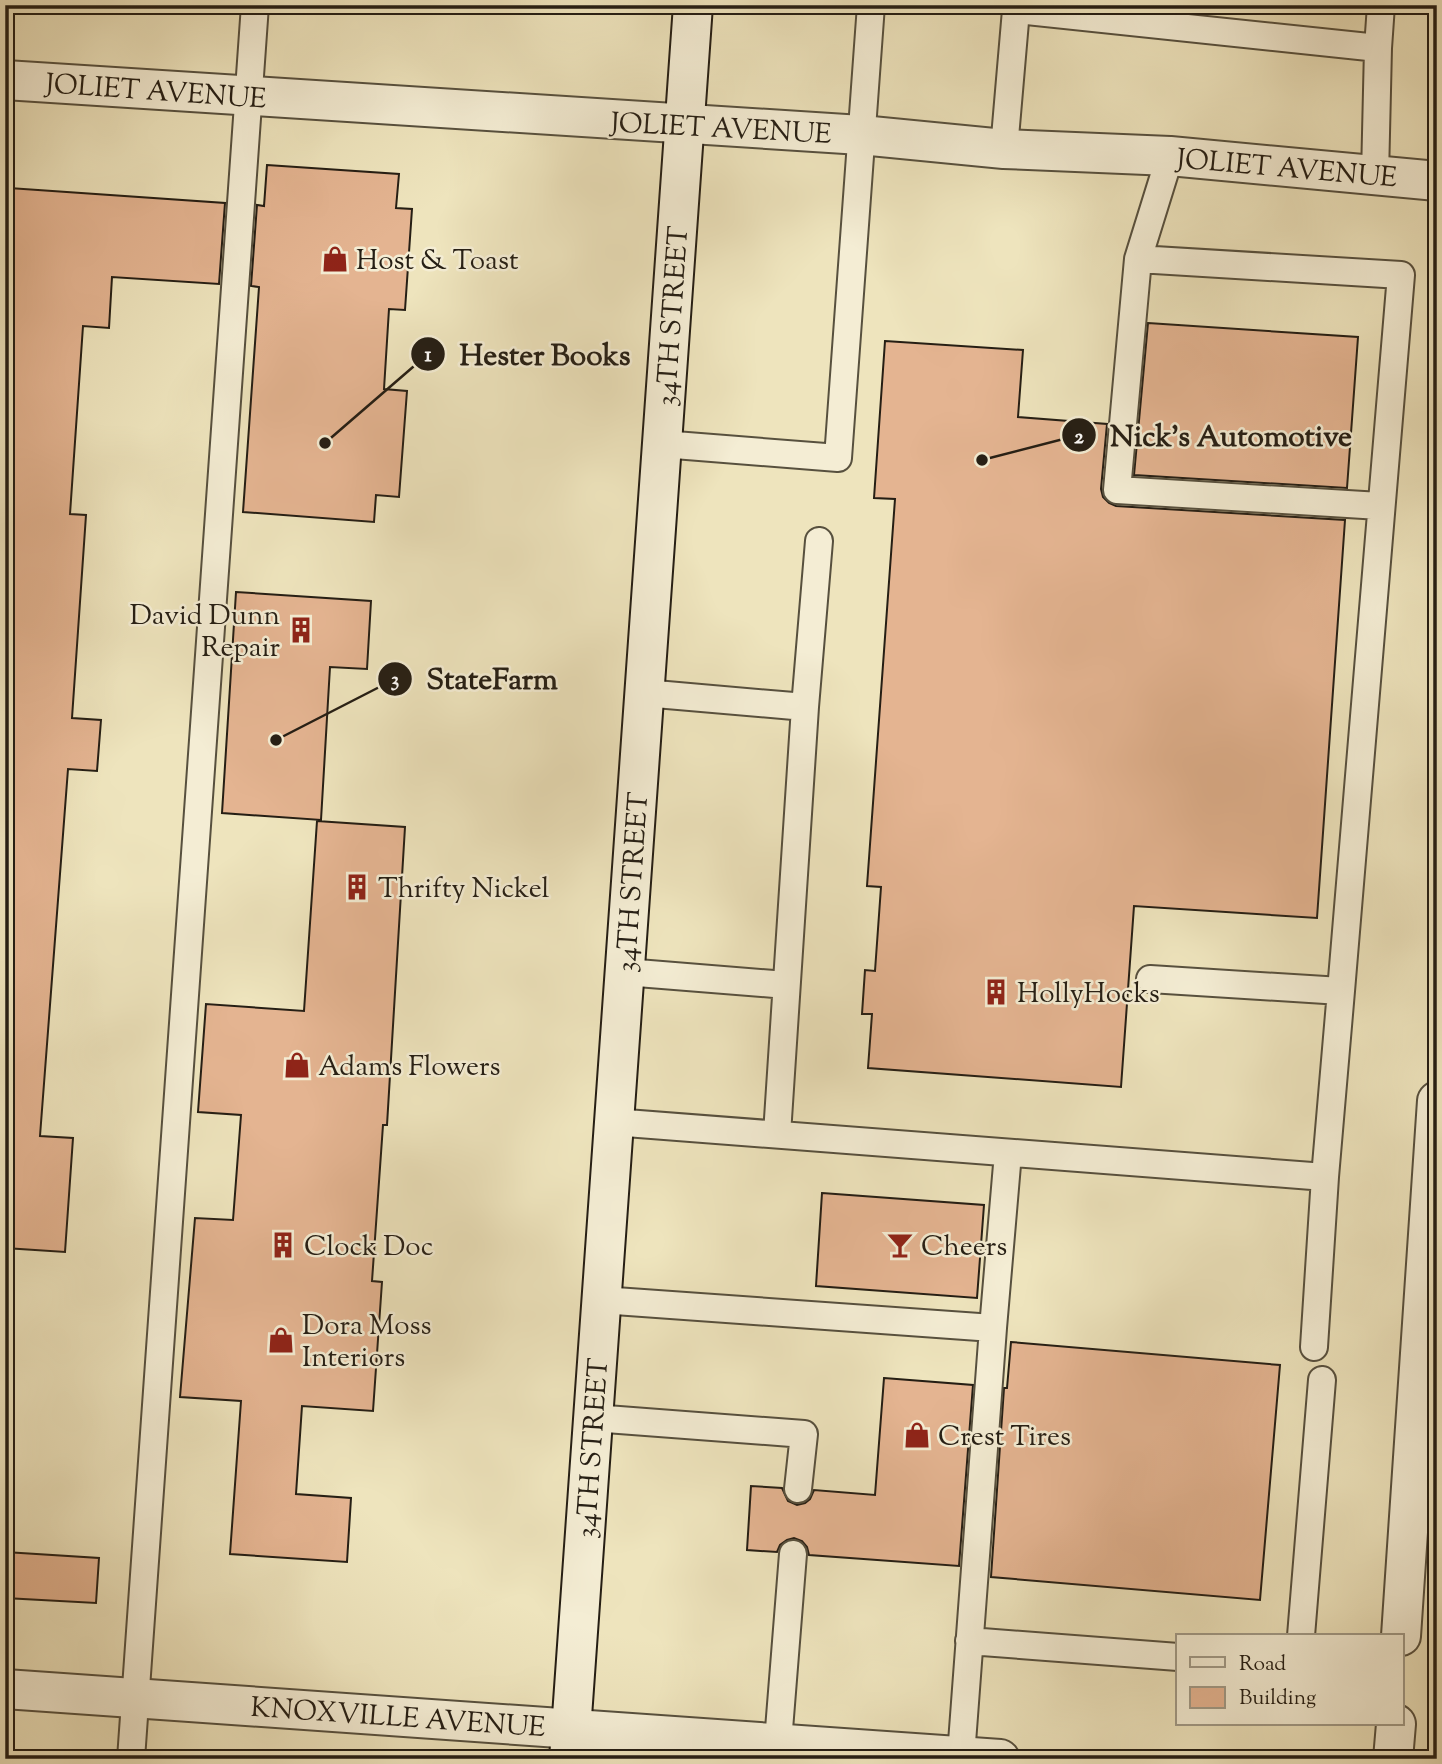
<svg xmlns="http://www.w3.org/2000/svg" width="1442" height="1764" font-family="'Sorts Mill Goudy',serif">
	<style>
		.building { fill: #e4b491; stroke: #251e14; stroke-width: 2 }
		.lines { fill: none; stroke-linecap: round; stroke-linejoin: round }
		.service-casing { stroke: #57503e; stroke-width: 30 }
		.minor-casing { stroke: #57503e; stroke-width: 42 }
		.secondary-casing { stroke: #251e14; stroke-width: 42 }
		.service { stroke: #f4edd4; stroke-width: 26 }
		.minor { stroke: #f4edd4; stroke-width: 38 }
		.secondary { stroke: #f4edd4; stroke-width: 38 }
		.labels { text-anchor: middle; stroke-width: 5; stroke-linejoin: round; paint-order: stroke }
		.street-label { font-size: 28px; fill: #251e14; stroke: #f4edd4 }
		.poi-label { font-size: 28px; fill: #251e14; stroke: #f4edd4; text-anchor: start }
		.leader { fill: none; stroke: #251e14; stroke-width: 2.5 }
		.callout-dot { fill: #251e14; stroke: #f4edd4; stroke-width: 2.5 }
		.mark-label { font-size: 21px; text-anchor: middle; font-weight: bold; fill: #fff }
		.callout-label { font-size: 30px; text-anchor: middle; font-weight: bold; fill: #251e14; stroke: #f4edd4; stroke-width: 5; stroke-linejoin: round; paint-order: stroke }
	</style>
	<rect width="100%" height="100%" fill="#eee4bd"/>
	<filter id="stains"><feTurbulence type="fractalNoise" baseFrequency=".00286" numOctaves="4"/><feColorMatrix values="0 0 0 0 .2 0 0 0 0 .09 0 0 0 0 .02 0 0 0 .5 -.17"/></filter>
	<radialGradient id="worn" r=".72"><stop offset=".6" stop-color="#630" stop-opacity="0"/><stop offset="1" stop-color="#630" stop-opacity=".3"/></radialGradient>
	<path class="building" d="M267,165L399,174L396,208L412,209L405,310L389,309L384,389L407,391L399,497L376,495L374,522L243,512L259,287L251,286L257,205L264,206Z
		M9,188L225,203L219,284L112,277L109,328L83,326L70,514L86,515L72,718L101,720L97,771L68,769L40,1136L73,1138L65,1252L5,1248V248Z
		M1148,323L1358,337L1347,488L1134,475Z
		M885,341L1023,350L1018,417L1107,424L1101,489L1103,497L1109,503L1116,506L1345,520L1317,918L1134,906L1121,1087L868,1068L872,1014H862L865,970L875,971L881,887L867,886L895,499L874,498Z
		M236,592L371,601L367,669L330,667L321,820L222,813Z
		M317,821L405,827L387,1125H383L372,1281L382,1282L373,1411L302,1406L296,1494L351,1498L347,1562L230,1554L241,1401L180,1397L195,1218L233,1220L241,1115L198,1112L206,1004L304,1011Z
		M822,1193L984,1205L977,1298L816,1286Z
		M1011,1342L1280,1365L1260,1600L991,1577L1004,1388H1007Z
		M884,1378L973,1385L959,1566L809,1555L807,1547L802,1541L794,1538L787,1540L780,1545L777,1552L747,1550L751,1486L782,1488L788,1501L797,1505L805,1503L810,1499L814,1490L875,1495Z
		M5,1552L99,1558L96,1603L5,1598Z"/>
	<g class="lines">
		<g class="service-casing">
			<path id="service" d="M1378,48L1381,5
				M1004,149L1016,10L1378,48L1375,176
				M1170,156L1138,259L1117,490L1380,506
				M1138,259L1401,275L1341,991
				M662,444L838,458L871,5
				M644,693L805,707
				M625,972L786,985
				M613,1122L1325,1177L1341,991L1150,979
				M777,1134L805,707L819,541
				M601,1300L993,1328L1008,1153
				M1314,1347L1325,1177
				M593,1418L804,1434L798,1489
				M1301,1636L1322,1380
				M969,1641L1178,1657
				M778,1742L793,1554
				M961,1756L993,1328
				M131,1759L255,5"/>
		</g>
		<g class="minor-casing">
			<path id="minor" d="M5,80L861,135L1004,149L1170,156L1437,181
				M1401,1636L1437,1101
				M5,1689L1000,1759
				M1393,1759L1396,1724"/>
		</g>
		<g class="secondary-casing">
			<path id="secondary" d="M569,1759L693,5"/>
		</g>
		<use href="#service" class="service"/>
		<use href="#minor" class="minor"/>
		<use href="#secondary" class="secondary"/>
	</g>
	<defs>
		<g id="shop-bare" transform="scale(2.1)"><path d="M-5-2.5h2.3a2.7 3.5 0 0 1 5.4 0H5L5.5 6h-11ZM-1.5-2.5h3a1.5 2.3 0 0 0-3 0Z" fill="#8f2418" stroke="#f4edd4" stroke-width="2.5" paint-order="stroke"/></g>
		<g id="building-bare" transform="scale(2.1)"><path d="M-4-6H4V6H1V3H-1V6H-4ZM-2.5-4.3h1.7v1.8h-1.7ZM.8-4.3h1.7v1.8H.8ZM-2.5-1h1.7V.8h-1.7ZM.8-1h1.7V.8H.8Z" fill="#8f2418" stroke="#f4edd4" stroke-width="2.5" paint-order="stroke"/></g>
		<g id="bar-bare" transform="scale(2.1)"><path d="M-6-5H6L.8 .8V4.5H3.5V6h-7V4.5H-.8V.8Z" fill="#8f2418" stroke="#f4edd4" stroke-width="2.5" paint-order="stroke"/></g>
	</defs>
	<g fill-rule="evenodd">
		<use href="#shop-bare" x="335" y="259"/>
		<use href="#building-bare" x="301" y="630"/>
		<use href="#building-bare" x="357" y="887"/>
		<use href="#building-bare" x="996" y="992"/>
		<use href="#shop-bare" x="297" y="1065"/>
		<use href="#building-bare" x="283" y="1245"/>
		<use href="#bar-bare" x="900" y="1245"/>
		<use href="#shop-bare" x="281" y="1340"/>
		<use href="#shop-bare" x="917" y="1435"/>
	</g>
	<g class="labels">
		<g class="street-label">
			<text transform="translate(156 90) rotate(4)" y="10">JOLIET AVENUE</text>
			<text transform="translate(721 127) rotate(3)" y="10">JOLIET AVENUE</text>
			<text transform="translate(1287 167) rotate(5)" y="10">JOLIET AVENUE</text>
			<text transform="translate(671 316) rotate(-86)" y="10">34TH STREET</text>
			<text transform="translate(631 882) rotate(-86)" y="10">34TH STREET</text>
			<text transform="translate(591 1448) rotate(-86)" y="10">34TH STREET</text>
			<text transform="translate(398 1716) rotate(4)" y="10">KNOXVILLE AVENUE</text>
		</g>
		<g class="poi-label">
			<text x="356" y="269">Host &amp; Toast</text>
			<text x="280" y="624" text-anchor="end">David Dunn<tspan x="280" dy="32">Repair</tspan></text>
			<text x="378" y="897">Thrifty Nickel</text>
			<text x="1017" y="1002">HollyHocks</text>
			<text x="318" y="1075">Adams Flowers</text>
			<text x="304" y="1255">Clock Doc</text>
			<text x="921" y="1255">Cheers</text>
			<text x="302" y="1334">Dora Moss<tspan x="302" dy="32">Interiors</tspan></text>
			<text x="938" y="1445">Crest Tires</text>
		</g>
	</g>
	<path class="leader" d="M325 443L428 354M982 460L1079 435M276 740L395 679"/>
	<g class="callout-dot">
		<circle cx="325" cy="443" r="7"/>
		<circle cx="982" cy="460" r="7"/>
		<circle cx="276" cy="740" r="7"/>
		<circle cx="428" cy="354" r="18"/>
		<circle cx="1079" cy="435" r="18"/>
		<circle cx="395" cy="679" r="18"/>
	</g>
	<g class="mark-label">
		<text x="428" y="361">1</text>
		<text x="1079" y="443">2</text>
		<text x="395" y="686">3</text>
	</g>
	<g class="callout-label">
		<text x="545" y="365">Hester Books</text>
		<text x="1231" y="446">Nick's Automotive</text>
		<text x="492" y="689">StateFarm</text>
	</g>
	<rect width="1442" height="1764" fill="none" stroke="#eee4bd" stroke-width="28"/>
	<rect x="7" y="7" width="1428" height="1750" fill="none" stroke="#251e14" stroke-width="3.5"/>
	<rect x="14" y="14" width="1414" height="1736" fill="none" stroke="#251e14" stroke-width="2"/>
	<rect x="1176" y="1634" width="228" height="91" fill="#f4edd4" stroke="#a19a87" stroke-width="2"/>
	<rect x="1190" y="1657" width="35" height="10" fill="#f4edd4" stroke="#a19a87" stroke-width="2"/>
	<text x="1239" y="1670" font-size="21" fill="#251e14">Road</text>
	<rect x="1190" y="1687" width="35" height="21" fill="#e4b491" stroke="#a19a87" stroke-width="2"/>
	<text x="1239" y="1704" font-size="21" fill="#251e14">Building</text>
	<rect width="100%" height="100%" filter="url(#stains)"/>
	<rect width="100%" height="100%" fill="url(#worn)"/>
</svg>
